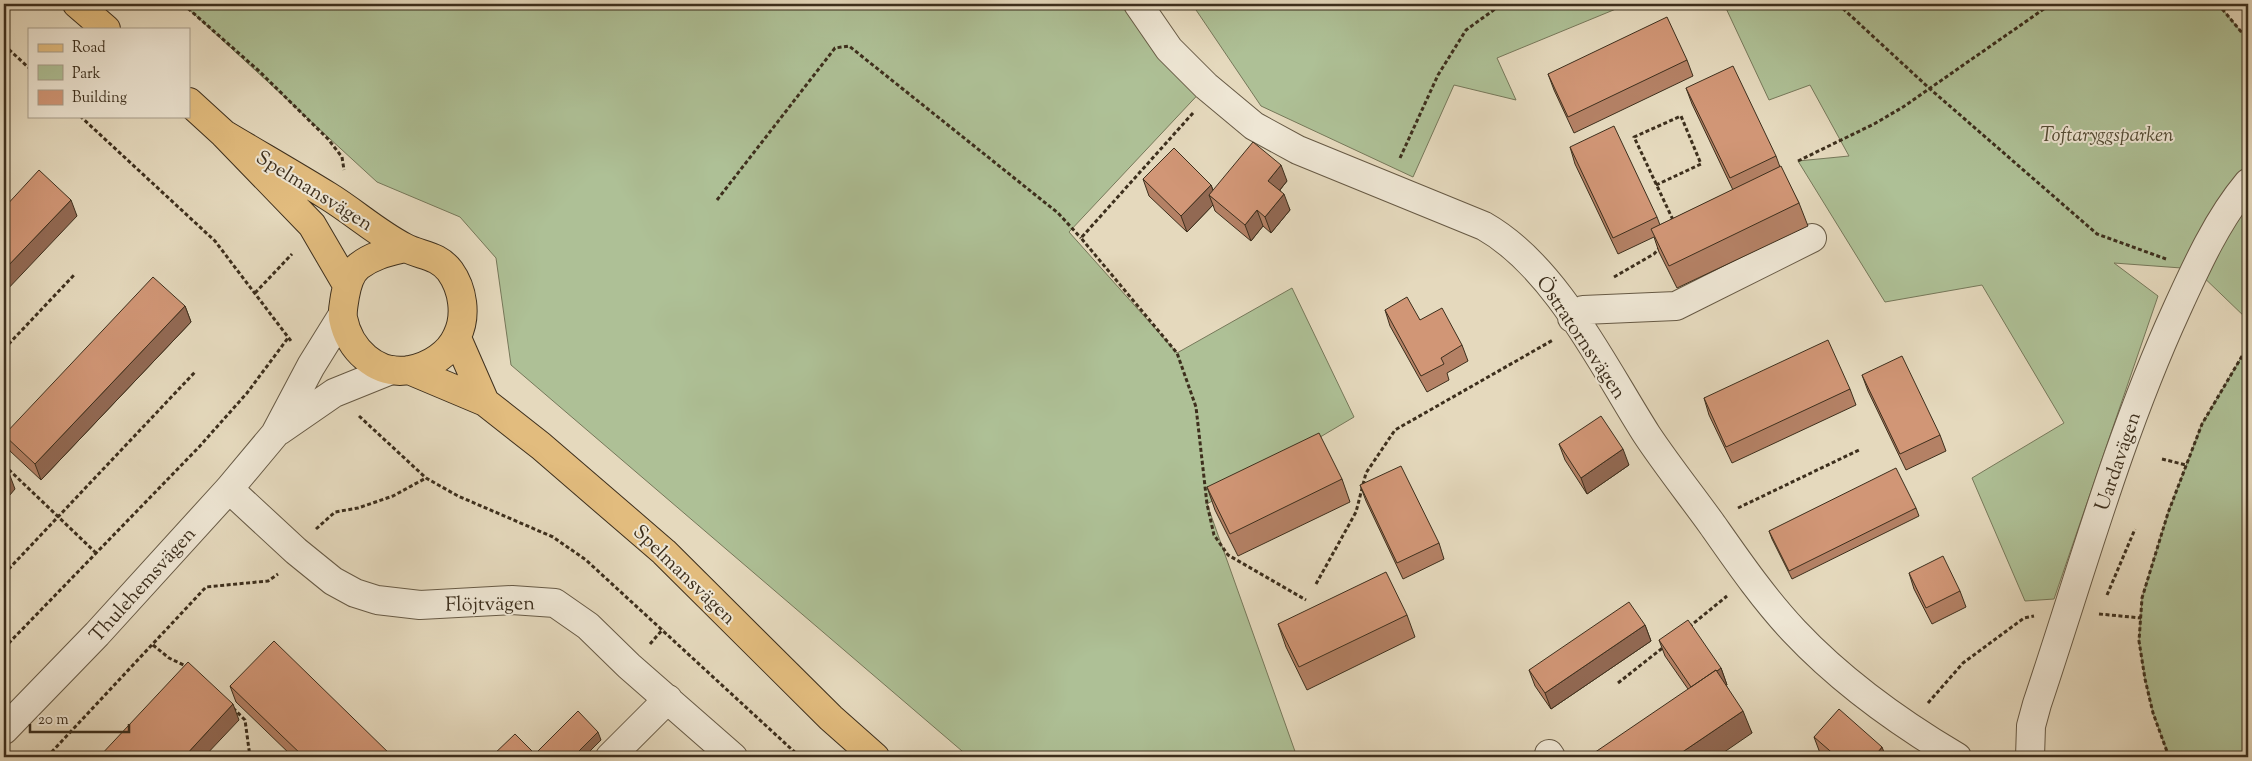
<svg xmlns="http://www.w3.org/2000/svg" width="2252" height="761" font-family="'Sorts Mill Goudy',serif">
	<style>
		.green { fill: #aec096; stroke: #76785a }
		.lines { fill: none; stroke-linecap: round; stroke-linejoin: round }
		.minor-casing { stroke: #675a45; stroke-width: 30 }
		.major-casing { stroke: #3d2f1d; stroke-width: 30 }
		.path { stroke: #3d2f1d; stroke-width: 3; stroke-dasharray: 4 2.5; stroke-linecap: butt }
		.minor { stroke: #eee6d4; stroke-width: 28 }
		.major { stroke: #e2bc7e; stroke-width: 28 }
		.wall { fill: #b48165; stroke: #3d2f1d }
		.shaded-wall { fill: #926953; stroke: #3d2f1d }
		.building { fill: #d19676; stroke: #3d2f1d }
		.labels { text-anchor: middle; stroke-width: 4; stroke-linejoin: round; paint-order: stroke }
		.park-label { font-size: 20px; font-style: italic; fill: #544c35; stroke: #eee6d4 }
		.street-label { font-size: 20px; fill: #3d2f1d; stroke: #eee6d4 }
	</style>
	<rect width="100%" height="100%" fill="#e5d9bd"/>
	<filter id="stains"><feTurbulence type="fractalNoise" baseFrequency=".004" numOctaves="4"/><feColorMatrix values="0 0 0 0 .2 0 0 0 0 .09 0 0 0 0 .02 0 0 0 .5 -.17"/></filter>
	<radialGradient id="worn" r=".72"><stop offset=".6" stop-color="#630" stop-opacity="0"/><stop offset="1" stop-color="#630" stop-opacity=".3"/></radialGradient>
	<path class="green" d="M183,4H1155L1206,86L1069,232L1177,353L1292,288L1354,417L1207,504L1297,757H969L511,365L496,258L460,217L377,182Z
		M1192,4H1628L1497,58L1516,100L1454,85L1413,177L1261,106Z
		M1724,4H2218L2248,40V320L2195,269L2114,263L2158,296L2054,599L2025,601L1972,478L2064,423L1982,285L1885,302L1798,161L1849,156L1810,85L1769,100Z
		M2248,346V757H2169L2153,713L2145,679L2139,641L2142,598L2168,513L2202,424Z"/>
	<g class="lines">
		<g class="minor-casing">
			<path id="minor" d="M1138,4L1169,49L1206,86L1254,126L1298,150L1484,226C1556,267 1603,366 1647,435C1667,465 1690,494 1711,523C1737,560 1763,598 1794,631C1842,682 1898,722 1957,757
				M1572,318L1583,310L1676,306L1812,238
				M279,431L334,393L391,370
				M229,489L296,551L333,581L355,593L377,600L420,605L512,600L555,603L588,626L629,666L733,757
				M4,730L97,634L229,489L275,434L311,366L342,316
				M1549,754L1551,757
				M610,757L668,699
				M2030,757L2031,726L2037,704C2081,573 2118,438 2176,311C2196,267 2217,220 2248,183"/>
		</g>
		<g class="major-casing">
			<path id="major" d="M77,4L106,29
				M189,102L224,134L312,225L347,285
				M224,134C259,155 294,175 328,196C354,212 377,233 404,247C420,256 437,254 450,271C463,289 467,316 457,336C449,354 430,366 410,370C376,376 349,349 343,318C342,311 344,303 345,296C347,285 351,272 359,266C373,255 389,252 405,248
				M457,338L485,402
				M409,370L485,402L541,446L664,552L831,718L875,757"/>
		</g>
		<path class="path" d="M183,4L259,71L328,139L342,157L344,170
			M1838,4L1929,88L2097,234L2166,259
			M2218,4L2248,40
			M4,45L29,68
			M1193,113L1081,238L1177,353L1196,407L1207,504L1214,535L1228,555L1306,600
			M80,116L215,241L291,341
			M1400,158L1438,75L1466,30L1502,4
			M1798,161L1874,124L1903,107L2051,4
			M1656,185L1701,164L1681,116L1634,137L1674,222
			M717,200L835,48L849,46L1058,213L1081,238
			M1614,277L1654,254L1661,246
			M255,293L292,254
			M4,349L74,275
			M359,416L426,478L458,496L553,537L586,560L800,757
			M2162,459L2186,465
			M4,465L95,552
			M1738,508L1861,449
			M316,529L335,512L358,508L393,496L426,478
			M4,574L195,372
			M1316,584L1356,512L1366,473L1395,430L1553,340
			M2107,595L2135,529
			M2099,614L2141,618
			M1689,627L1727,596
			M650,644L663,629
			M153,645L169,658L188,667
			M4,648L199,447L247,393L288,338
			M1618,683L1665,646
			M1928,703L1963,663L2024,618L2034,616
			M233,708L245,720L250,757
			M47,757L206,587L268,581L278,574
			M2169,757L2153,713L2145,679L2139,641L2142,598L2168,513L2202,424L2248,346"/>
		<use href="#minor" class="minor"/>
		<use href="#major" class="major"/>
	</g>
	<path class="wall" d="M1687,60L1693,76L1574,133L1554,90L1548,74Z
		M1686,88L1776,156L1780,167L1799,203L1808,226L1677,288L1659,252L1654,237L1618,254L1575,164L1570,147L1657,217L1660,225L1733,190L1692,104Z
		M1143,179L1211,185L1213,190L1287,181L1280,190L1290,210L1271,233L1263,226L1251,241L1215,211L1213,205L1187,232L1149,196Z
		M185,306L191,322L41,480L10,451L4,435Z
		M1385,310L1420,320L1462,345L1468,361L1447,373L1449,380L1427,392L1390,326Z
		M1862,375L1940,435L1946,451L1906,470L1868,391Z
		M1850,389L1856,405L1732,463L1709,415L1704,398Z
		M1559,444L1629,465L1587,494L1565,460Z
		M1342,479L1350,502L1238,556L1215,510L1207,487Z
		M1360,485L1439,543L1444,559L1403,579L1366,501Z
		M1916,508L1919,516L1792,579L1772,539L1769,531Z
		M1909,573L1960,591L1966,607L1932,624L1914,589Z
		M1407,615L1415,637L1307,690L1286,647L1278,624Z
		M1645,625L1651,641L1551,709L1535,686L1529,670Z
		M1659,640L1721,668L1727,685H1726L1752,733L1688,689L1665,656Z
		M230,686L393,757H293L236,702Z
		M1814,737L1886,757H1825L1820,753Z
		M601,740L584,757H540L538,751Z"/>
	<path class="shaded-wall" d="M1281,165L1287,181L1274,197L1268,181Z
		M1211,185L1217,201L1209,195L1213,205L1187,232L1181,216Z
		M1284,194L1290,210L1271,233L1265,217Z
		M71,200L77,216L4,293V270Z
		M1257,210L1263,226L1251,241L1245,225Z
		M185,306L191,322L41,480L35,464Z
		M1623,449L1629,465L1587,494L1581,478Z
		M9,473L15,489L4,502V479Z
		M1645,625L1651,641L1551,709L1545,693Z
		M1721,668L1727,685L1698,704L1692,688Z
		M233,704L239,720L204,757H184Z
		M1743,711L1752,733L1717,757H1675Z
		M598,732L601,740L584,757H573Z
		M1882,747L1886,757H1874Z"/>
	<path class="building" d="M1667,17L1687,60L1568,117L1548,74Z
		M1733,66L1776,156L1730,178L1686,88Z
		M1614,126L1657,217L1613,238L1570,147Z
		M1253,142L1281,165L1268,181L1284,194L1265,217L1257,210L1245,225L1209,195Z
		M1174,148L1211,185L1181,216L1143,179Z
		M1781,166L1799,203L1669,266L1651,229Z
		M39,170L71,200L4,270V208Z
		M153,277L185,306L35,464L4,435Z
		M1407,297L1420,320L1442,308L1462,345L1441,358L1444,364L1421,376L1385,310Z
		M1828,340L1850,389L1726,447L1704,398Z
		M1902,356L1940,435L1900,454L1862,375Z
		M1601,416L1623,449L1581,478L1559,444Z
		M1319,433L1342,479L1230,534L1207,487Z
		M1401,466L1439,543L1397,563L1360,485Z
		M4,468L9,473L4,479Z
		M1896,468L1916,508L1789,571L1769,531Z
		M1943,556L1960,591L1926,608L1909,573Z
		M1386,572L1407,615L1299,667L1278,624Z
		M1629,602L1645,625L1545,693L1529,670Z
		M1688,620L1721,668L1717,671L1716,670L1691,687L1659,640Z
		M274,641L393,757H304L230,686Z
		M188,662L233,704L184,757H99Z
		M1716,670L1743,711L1675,757H1588Z
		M1839,709L1882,747L1874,757H1837L1814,737Z
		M578,711L598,732L573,757H544L538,751Z
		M515,734L538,757H491Z"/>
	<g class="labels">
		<g class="park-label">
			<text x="2107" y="141">Toftaryggsparken</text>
		</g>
		<g class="street-label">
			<text transform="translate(315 190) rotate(32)" y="7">Spelmansvägen</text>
			<text transform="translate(1582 337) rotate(56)" y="7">Östratornsvägen</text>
			<text transform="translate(2117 461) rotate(-71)" y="7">Uardavägen</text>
			<text transform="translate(685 574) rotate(44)" y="7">Spelmansvägen</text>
			<text transform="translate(142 584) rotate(-48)" y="7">Thulehemsvägen</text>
			<text transform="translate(490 603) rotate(-1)" y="7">Flöjtvägen</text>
		</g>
	</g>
	<rect width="2252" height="761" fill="none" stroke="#e5d9bd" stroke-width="20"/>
	<rect x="5" y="5" width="2242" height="751" fill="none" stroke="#3d2f1d" stroke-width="2.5"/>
	<rect x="10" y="10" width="2232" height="741" fill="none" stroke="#3d2f1d"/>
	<rect x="28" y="28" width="162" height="90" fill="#eee6d4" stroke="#a79d8b"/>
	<rect x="38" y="44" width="25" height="8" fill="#e2bc7e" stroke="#a79d8b"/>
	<text x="72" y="52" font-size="15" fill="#3d2f1d">Road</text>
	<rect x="38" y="65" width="25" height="15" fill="#aec096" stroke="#a79d8b"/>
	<text x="72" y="78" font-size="15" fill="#3d2f1d">Park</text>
	<rect x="38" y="90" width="25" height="15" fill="#d19676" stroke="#a79d8b"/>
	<text x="72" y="102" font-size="15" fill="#3d2f1d">Building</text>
	<path d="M30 724v8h99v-8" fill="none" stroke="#3d2f1d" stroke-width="2.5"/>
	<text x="38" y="724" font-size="15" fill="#3d2f1d" stroke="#eee6d4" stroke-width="4" paint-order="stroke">20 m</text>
	<rect width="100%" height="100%" filter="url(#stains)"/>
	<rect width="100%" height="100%" fill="url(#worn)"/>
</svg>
